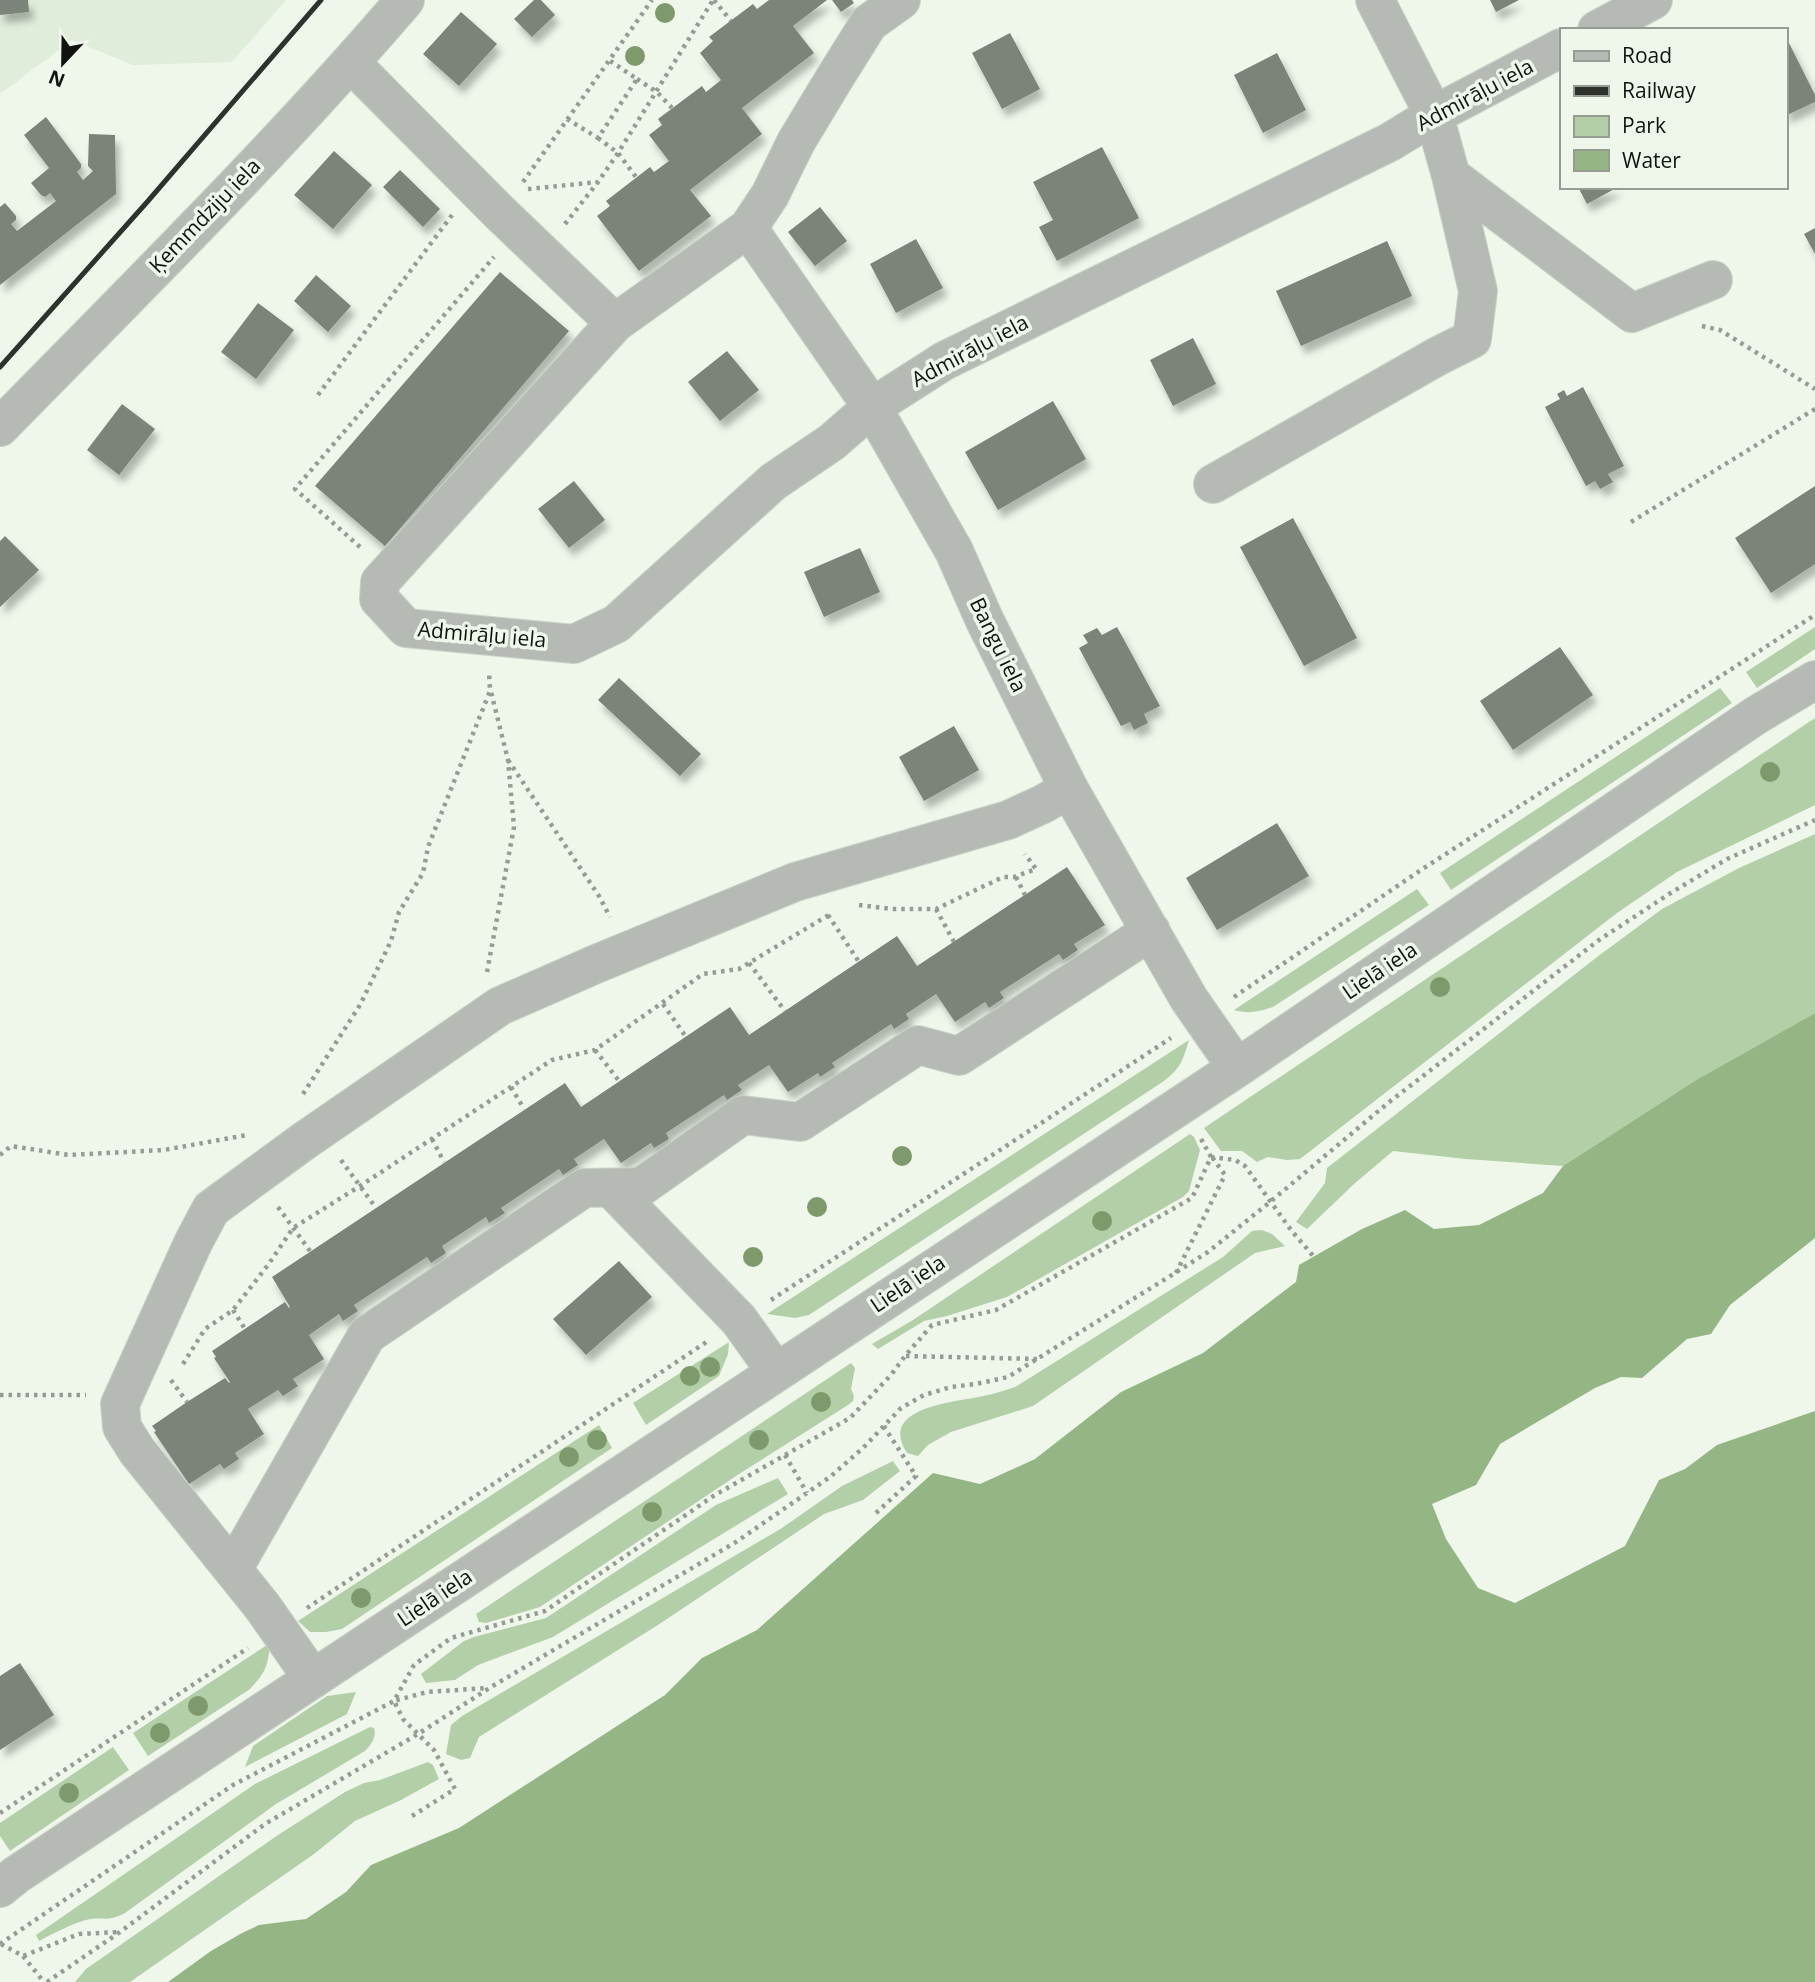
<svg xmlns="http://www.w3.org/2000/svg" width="1815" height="1982" font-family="'Open Sans',sans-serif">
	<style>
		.built { fill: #dfedda }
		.green { fill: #b3cfa8 }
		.water { fill: #93b684 }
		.building { fill: #7b8378; filter: url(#shadow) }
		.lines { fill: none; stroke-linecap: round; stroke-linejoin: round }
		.minor-casing { stroke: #cbd3c8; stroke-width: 40 }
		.path { stroke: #969c93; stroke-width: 4.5; stroke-dasharray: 3.5 5; stroke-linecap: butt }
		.minor { stroke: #b6bab4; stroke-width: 38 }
		.rail { stroke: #2e322d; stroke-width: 5 }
		.tree { fill: #7e9a6c }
		.labels { text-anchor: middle; stroke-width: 7; stroke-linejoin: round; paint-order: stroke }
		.street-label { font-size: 21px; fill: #10130f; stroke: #eff7eb }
	</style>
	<defs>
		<filter id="shadow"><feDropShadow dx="4.5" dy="8" stdDeviation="3.5" flood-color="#0004"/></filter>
	</defs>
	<rect width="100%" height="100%" fill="#eff7eb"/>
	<path class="built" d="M0,0H286L232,62L133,65L72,40L0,94Z"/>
	<path class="green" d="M1815,627V649L1757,688L1746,672Z
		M1720,688L1732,703L1451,890L1440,873Z
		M1815,718V805L1677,872L1617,913L1300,1159L1287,1160L1268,1157L1257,1162L1242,1151H1221L1204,1128Z
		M1815,834V1013L1696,1080L1563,1166L1466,1159L1393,1151L1354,1184L1307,1229L1296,1222L1325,1183L1327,1168L1597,957L1662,909L1739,868Z
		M1417,889L1429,905L1273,1007C1259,1012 1248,1014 1234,1010Z
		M1189,1040C1183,1060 1181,1068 1164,1081L809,1315L795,1318L767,1314Z
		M1190,1134L1194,1137L1200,1150L1189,1191L1183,1197L1007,1297L947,1316L924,1321L878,1349L872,1344L913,1320Z
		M1262,1230L1272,1234L1285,1246L1255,1253L1033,1406L951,1432L928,1445L918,1456L907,1453C877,1407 956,1402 983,1396C994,1394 1005,1390 1015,1387L1223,1257L1252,1231Z
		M729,1342L728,1354L719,1376L646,1425L633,1403Z
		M851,1363L855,1368L851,1389L854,1396L853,1401L848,1405L739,1474L540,1607L486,1623L479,1622L476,1614Z
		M599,1425L612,1448L342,1629L326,1632H310L298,1621Z
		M893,1461L900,1471L863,1500L824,1514L658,1625L479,1737L470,1758L461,1760L446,1754L451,1725L462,1716L782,1528L842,1486Z
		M778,1478L788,1494L553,1637L478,1665L455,1680L426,1683L421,1674L464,1641L474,1637L546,1618L716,1505Z
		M270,1643C268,1666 266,1672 250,1689L148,1756L133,1733Z
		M356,1692L347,1714L245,1767L253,1746L327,1696Z
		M370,1727L374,1728C377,1737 371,1745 365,1751L276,1804L125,1913C106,1923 103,1916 86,1920C69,1925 54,1933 39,1941L36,1935L255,1784Z
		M113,1747L129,1770L10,1851L0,1836V1823Z
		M428,1762L433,1765L439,1779L401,1800L355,1821L314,1854L130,1982H75L86,1969L278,1835L345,1792L364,1783L380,1780Z"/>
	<path class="water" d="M1815,1013V1238L1730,1305L1711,1334L1687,1339L1642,1378L1621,1377L1595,1388L1500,1444L1476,1485L1432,1504L1446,1539L1478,1588L1515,1603L1625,1546L1659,1480L1685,1469L1717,1445L1815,1411V1982H168L211,1951L242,1933L259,1925L306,1919L346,1892L371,1865L459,1828L665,1695L702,1658L757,1630L933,1473L980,1484L1035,1459L1121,1392L1203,1353L1296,1282L1299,1265L1362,1229L1405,1210L1434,1229L1479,1225L1543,1193L1563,1166L1696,1080Z"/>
	<path class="building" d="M0,0H28L29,12L0,15Z
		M534,0H541L555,15L532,37L514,19Z
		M769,0H827L793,26L814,53L742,108L762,134L690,190L711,216L639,271L597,216L610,206L606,201L650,167L654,172L669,161L649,135L662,125L658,119L702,86L706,92L721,80L700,53L713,41L709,37L753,4L757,9Z
		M832,0H852L854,3L841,12Z
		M1490,0H1519L1496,12Z
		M461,12L497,44L459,86L423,54Z
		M1010,33L1040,89L1002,109L972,53Z
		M1785,35L1815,95V102L1785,116Z
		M1277,53L1306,110L1263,133L1234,75Z
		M46,117L81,164V168L77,172L83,180L93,171L88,166L89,134L115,135L116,194L0,285V207L5,203L16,216V220L11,224L17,231L56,201L50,193L45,197L41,195L31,183L49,168L24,135Z
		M1102,147L1139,218L1057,261L1039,227L1053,220L1033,182Z
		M334,151L372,185L333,229L294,195Z
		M400,170L440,209L423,227L383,187Z
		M1578,187H1618L1587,204Z
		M820,207L847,241L815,266L788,232Z
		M1815,228V254L1804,234Z
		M916,239L943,288L896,313L870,264Z
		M1387,241L1412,296L1301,346L1276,291Z
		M500,272L569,331L385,546L315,486Z
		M316,275L351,306L328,332L294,301Z
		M258,303L294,330L256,379L221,352Z
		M1193,338L1216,384L1173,406L1150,360Z
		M727,351L759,390L720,421L688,382Z
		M1583,387L1624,466L1608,474L1613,482L1600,489L1595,481L1586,486L1545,407L1560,399L1557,394L1564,390L1567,396Z
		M1053,401L1086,459L998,510L965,452Z
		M122,404L155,429L119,475L87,450Z
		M574,481L605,520L569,548L538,509Z
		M1815,486V564L1771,593L1735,538Z
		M1293,518L1357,638L1304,666L1240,547Z
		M5,536L39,570L0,607V541Z
		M860,548L880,592L824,617L804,572Z
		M1117,627L1160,706L1144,714L1148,723L1134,730L1130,722L1121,726L1079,648L1088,643L1083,635L1097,628L1102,635Z
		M1560,647L1593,695L1513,750L1480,701Z
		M619,678L701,754L680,776L598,700Z
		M954,726L979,770L924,801L899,757Z
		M1277,823L1309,876L1217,930L1186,878Z
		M1067,867L1105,925L1074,944L1078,950L1063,960L1059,954L1000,992L1004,998L989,1008L985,1002L955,1022L936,994L906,1014L909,1019L894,1029L891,1024L832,1063L835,1067L820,1077L818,1073L788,1092L769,1065L738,1085L742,1090L727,1100L724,1095L666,1133L669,1139L654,1148L651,1143L621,1163L604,1139L574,1159L578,1165L563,1175L559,1169L501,1208L505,1213L489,1223L486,1217L442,1246L446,1253L431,1263L427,1257L354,1305L358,1311L343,1321L339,1314L309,1335L324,1359L293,1379L298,1386L283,1396L278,1390L248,1409L264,1434L235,1453L239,1459L224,1469L220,1464L189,1484L154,1432L156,1431L152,1426L187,1402L225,1378L229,1383L230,1382L214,1358L216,1357L212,1351L285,1302L289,1308L290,1307L272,1277L565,1083L581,1107L730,1007L749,1035L897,936L917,966Z
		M619,1261L652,1297L586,1355L553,1319Z
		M20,1663L54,1715L0,1750V1676Z"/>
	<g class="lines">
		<g class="minor-casing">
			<path id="minor" d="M1597,30L1653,0
				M351,63L499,212L615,323L748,228L770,195L796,142L834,79L869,23L901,0
				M1451,176L1632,313L1713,280
				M748,228L872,407L954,551L985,621L1069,789L1189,999L1237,1068
				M615,323L380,582L379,599L406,628L574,644L616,624L773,482L832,442L872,407L944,361L1390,142L1434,115L1561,48
				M0,427C137,287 277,149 405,0
				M1213,484L1438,356L1472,339L1478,291L1451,176L1434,115L1375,0
				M611,1188L739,1320L776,1372
				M233,1569L367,1335L584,1188L641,1187L743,1115L800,1122L918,1045L959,1056L1151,931
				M313,1679L262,1606L137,1451L122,1427L120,1404L193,1243L211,1209L304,1141L500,1006L596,964L795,882L1008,820L1043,804L1069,789
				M0,1888L16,1875L1237,1068L1755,716L1815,680"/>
		</g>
		<path class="path" d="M714,0L731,21
			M637,79L657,92L672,108
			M567,119L598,138L637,79L609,60
			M598,138L618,153L636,177
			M523,182L652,0
			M528,189L598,182
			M565,224L598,182L618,153L713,0
			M1702,326L1720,330L1815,389
			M318,395L452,215
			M1631,522L1815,409
			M360,547L295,489L494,257
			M508,760L599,896L610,917
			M1016,877L1025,895
			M859,905L892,909H936L1003,877H1014L1036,869L1025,854
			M936,909L954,942
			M828,915L859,962
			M749,963L785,1011
			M487,972L514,827L508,760L491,692
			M1234,997L1421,870L1815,615
			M663,1004L686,1037
			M595,1050L619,1081
			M511,1087L524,1109
			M303,1094L360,1005L391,941L399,912L423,873L428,847L490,691L489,672
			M432,1139L444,1162
			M0,1155L11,1146L69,1155L164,1150L247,1135
			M1211,1157L1235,1160L1245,1166L1291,1230L1314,1257
			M341,1160L376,1208
			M278,1207L310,1251
			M1176,1273L1225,1175L1212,1157
			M771,1300L1171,1038
			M233,1310L245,1329
			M906,1356L1037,1359
			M183,1364L205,1329L233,1310L268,1265L293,1228L360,1186L552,1060L595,1050L703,974L739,969L832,913
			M171,1380L187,1402
			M0,1395H86
			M785,1455L807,1493
			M876,1513L916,1476L883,1425
			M307,1608L708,1341
			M0,1813L248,1648
			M412,1816L455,1789L434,1750L403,1719L394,1701L427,1692L487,1688
			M0,1944L233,1785L394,1701L414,1665L451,1638L545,1611L715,1495L850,1418L891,1375L905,1356L932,1325L996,1310L1192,1198L1211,1157L1200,1137
			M1,1944L23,1956L79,1934L119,1932
			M23,1956L44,1982
			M47,1982L120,1932L265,1824L418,1734L491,1687L736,1542L830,1477L863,1448L901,1408L924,1395L951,1387L976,1384L1008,1377L1175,1273L1208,1252L1270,1202L1388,1103L1599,940L1669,894L1727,859L1815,820"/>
		<use href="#minor" class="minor"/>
		<path class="rail" d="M0,367L148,201L321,0"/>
	</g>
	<g class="tree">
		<circle cx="665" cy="13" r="10"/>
		<circle cx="635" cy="56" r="10"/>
		<circle cx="1770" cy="772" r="10"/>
		<circle cx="1440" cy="987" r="10"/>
		<circle cx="902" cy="1156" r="10"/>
		<circle cx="817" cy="1207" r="10"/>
		<circle cx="1102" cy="1221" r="10"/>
		<circle cx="753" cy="1257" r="10"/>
		<circle cx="710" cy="1367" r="10"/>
		<circle cx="690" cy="1376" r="10"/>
		<circle cx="821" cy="1402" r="10"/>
		<circle cx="597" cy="1440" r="10"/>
		<circle cx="759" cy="1440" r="10"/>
		<circle cx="569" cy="1457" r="10"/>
		<circle cx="652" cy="1512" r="10"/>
		<circle cx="361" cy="1598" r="10"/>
		<circle cx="198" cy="1706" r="10"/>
		<circle cx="160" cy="1733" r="10"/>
		<circle cx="69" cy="1793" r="10"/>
	</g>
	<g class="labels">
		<g class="street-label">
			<text transform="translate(1475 95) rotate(-28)" y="7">Admirāļu iela</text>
			<text transform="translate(205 216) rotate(-46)" y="7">Ķemmdziju iela</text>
			<text transform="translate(970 351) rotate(-28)" y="7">Admirāļu iela</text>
			<text transform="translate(482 635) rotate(5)" y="7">Admirāļu iela</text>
			<text transform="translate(998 645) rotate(64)" y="7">Bangu iela</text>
			<text transform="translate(1380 971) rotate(-34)" y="7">Lielā iela</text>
			<text transform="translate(908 1284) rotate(-34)" y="7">Lielā iela</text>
			<text transform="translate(435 1598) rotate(-34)" y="7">Lielā iela</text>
		</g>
	</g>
	<rect x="1560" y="28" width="228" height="161" fill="#eff7eb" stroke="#969c93" stroke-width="2"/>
	<rect x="1574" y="51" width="35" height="10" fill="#b6bab4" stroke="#969c93" stroke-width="2"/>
	<text x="1622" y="63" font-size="21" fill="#10130f">Road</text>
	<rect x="1574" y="86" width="35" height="10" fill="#2e322d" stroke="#969c93" stroke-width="2"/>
	<text x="1622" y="98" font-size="21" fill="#10130f">Railway</text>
	<rect x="1574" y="116" width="35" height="21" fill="#b3cfa8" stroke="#969c93" stroke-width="2"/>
	<text x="1622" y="133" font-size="21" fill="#10130f">Park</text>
	<rect x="1574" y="150" width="35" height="21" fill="#93b684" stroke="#969c93" stroke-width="2"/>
	<text x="1622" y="168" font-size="21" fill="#10130f">Water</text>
	<g transform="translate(63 63) rotate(202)" stroke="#eff7eb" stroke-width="5" paint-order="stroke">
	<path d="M0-5L12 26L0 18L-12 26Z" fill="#10130f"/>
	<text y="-10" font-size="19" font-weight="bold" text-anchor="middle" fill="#10130f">N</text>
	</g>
</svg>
